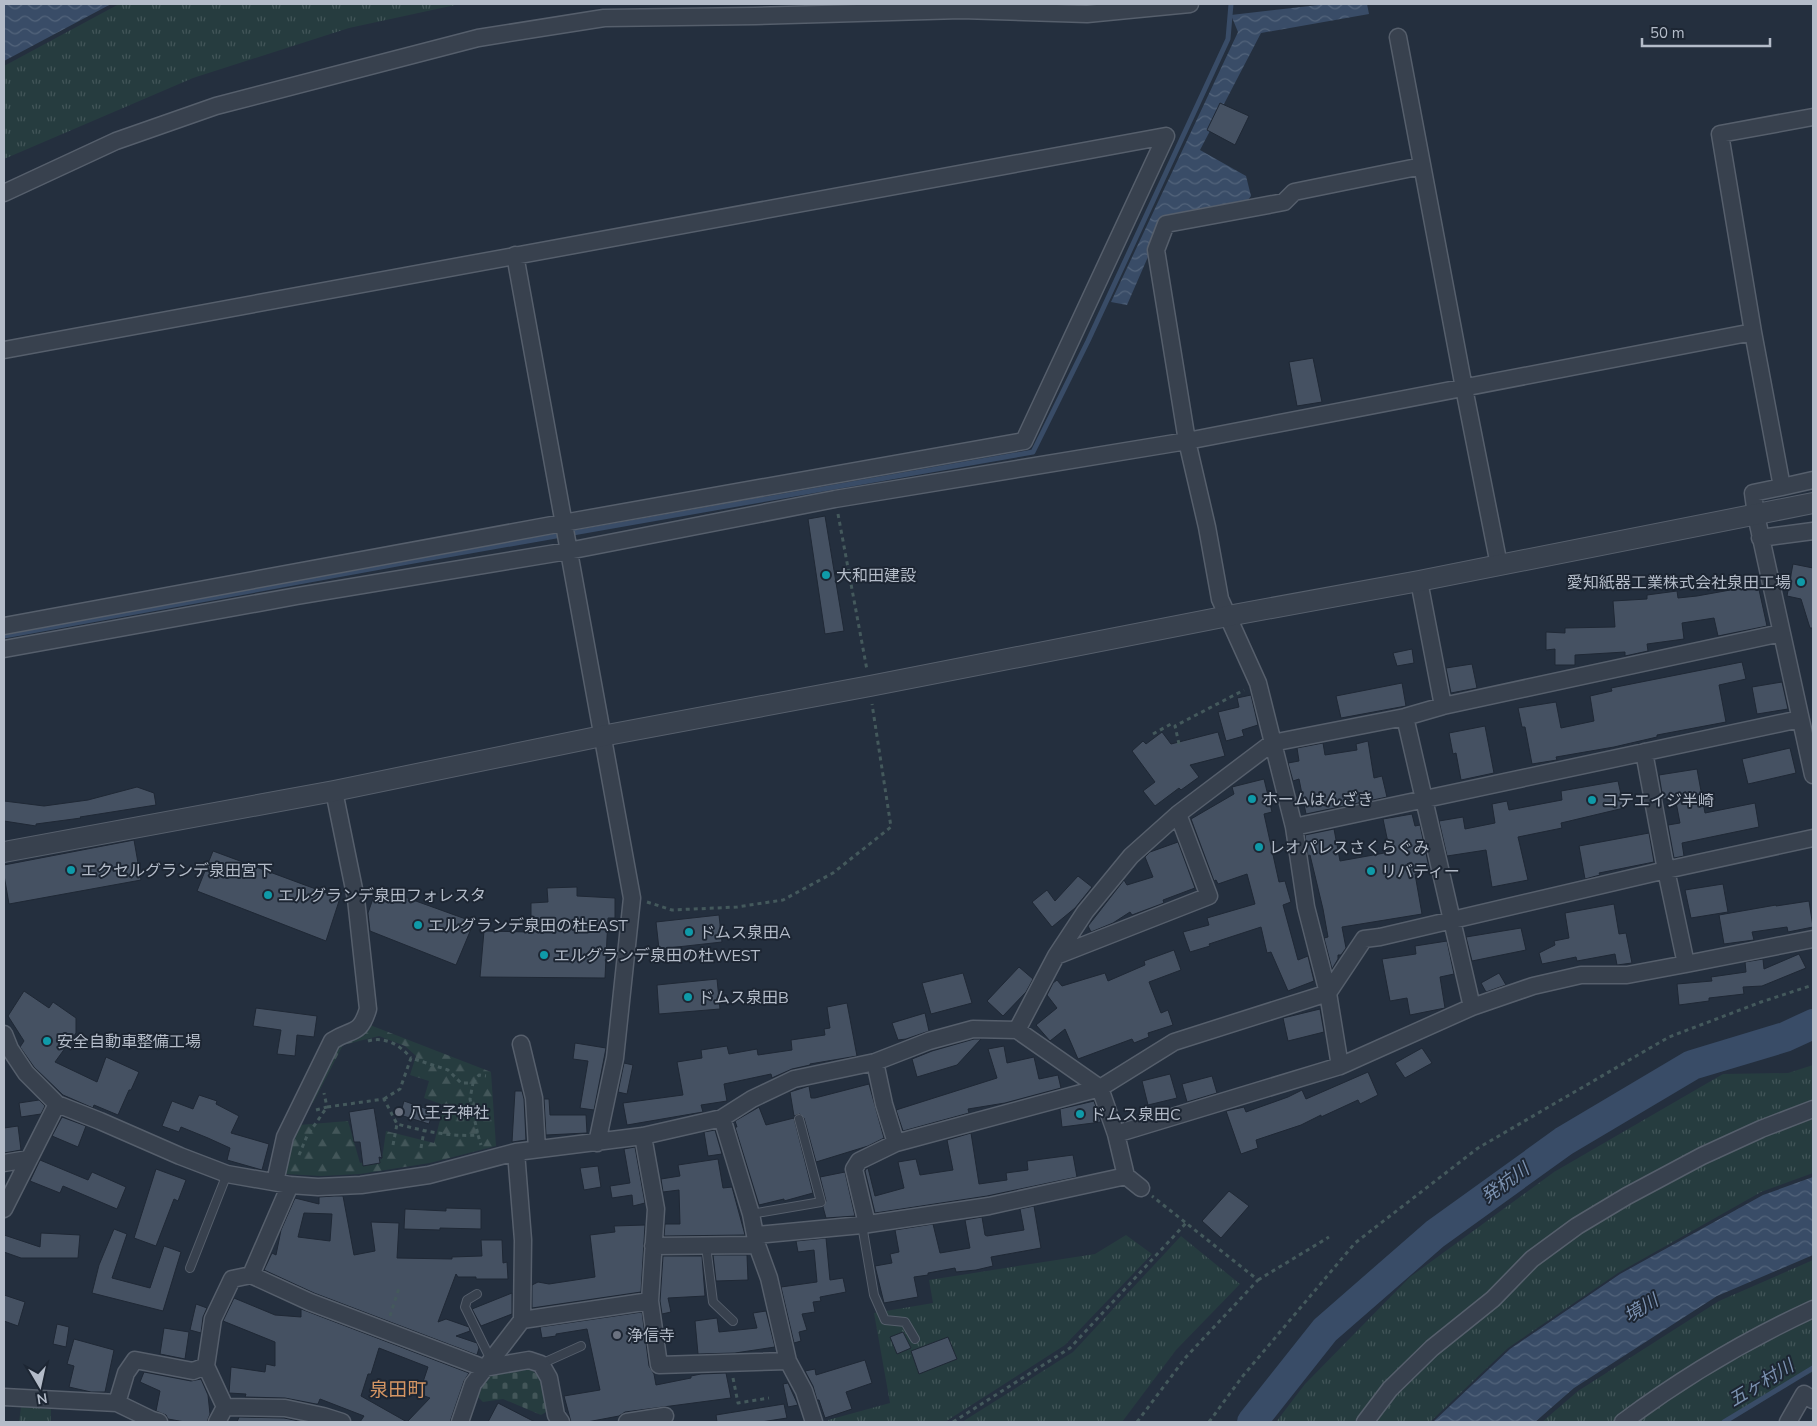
<svg xmlns="http://www.w3.org/2000/svg" width="1817" height="1426" font-family="'Nunito Sans','Noto Sans JP',sans-serif">
	<style>
		.grass { fill: url(#grass-tufts) }
		.forest { fill: url(#forest-firs) }
		.cemetery { fill: url(#cemetery-stones) }
		.water { fill: url(#water-waves) }
		.lines { fill: none; stroke-linecap: round; stroke-linejoin: round }
		.stream { stroke: #394c67; stroke-width: 5 }
		.river { stroke: #394c67; stroke-width: 30 }
		.building { fill: #455162; stroke: #1f2835; fill-rule: evenodd }
		.service-casing { stroke: #565f6c; stroke-width: 10 }
		.minor-casing { stroke: #565f6c; stroke-width: 19 }
		.tertiary-casing { stroke: #565f6c; stroke-width: 22 }
		.path { stroke: #44595c; stroke-width: 3; stroke-dasharray: 4 4; stroke-linecap: butt }
		.service { stroke: #38414e; stroke-width: 8 }
		.minor { stroke: #38414e; stroke-width: 16 }
		.tertiary { stroke: #38414e; stroke-width: 20 }
		.culture-dot { fill: #0f9aa8; stroke: #1d2633; stroke-width: 2 }
		.worship-dot { fill: #6b7280; stroke: #1d2633; stroke-width: 2 }
		.labels { text-anchor: middle; stroke-width: 4; stroke-linejoin: round; paint-order: stroke }
		.poi-label { font-size: 16px; fill: #b4bcc9; stroke: #1d2633; text-anchor: start }
		.water-label { font-size: 18px; font-style: italic; fill: #7c92b1; stroke: #1d2633 }
		.quarter-label { font-size: 19px; fill: #d59563; stroke: #1d2633 }
	</style>
	<defs>
		<pattern id="grass-tufts" width="24" height="20" patternUnits="userSpaceOnUse" patternTransform="scale(1.25)"><rect width="24" height="20" fill="#263c3f"/><path d="M3 7l-1-3M5 7V3M7 7l1-3M15 17l-1-3M17 17v-4M19 17l1-3" fill="none" stroke="#435659"/></pattern>
		<pattern id="forest-firs" width="22" height="20" patternUnits="userSpaceOnUse" patternTransform="scale(1.25)"><rect width="22" height="20" fill="#263c3f"/><path d="M5 1l3.5 6h-7zM16 11l3.5 6h-7z" fill="#435659"/></pattern>
		<pattern id="cemetery-stones" width="16" height="16" patternUnits="userSpaceOnUse" patternTransform="scale(1.25)"><rect width="16" height="16" fill="#263c3f"/><path d="M2 7V4a2 2 0 0 1 4 0v3zM10 15v-3a2 2 0 0 1 4 0v3z" fill="#435659"/></pattern>
		<pattern id="water-waves" width="16" height="10" patternUnits="userSpaceOnUse" patternTransform="scale(1.25)"><rect width="16" height="10" fill="#394c67"/><path d="M0 5q4-4 8 0t8 0" fill="none" stroke="#53647b"/></pattern>
	</defs>
	<rect width="100%" height="100%" fill="#242f3e"/>
	<path class="grass" d="M119,4H460L349,28L193,78L4,159V66Z
		M1813,1065V1173L1761,1192L1618,1273L1508,1348L1430,1422H1276L1305,1384L1410,1277L1554,1172L1723,1074L1788,1073Z
		M1126,1235L1152,1254L1065,1345L945,1422H829L828,1420L890,1403L874,1313L933,1303L929,1280L1095,1254Z
		M1181,1236L1240,1284L1176,1350L1122,1422H962L1073,1352Z
		M1813,1260V1372L1781,1387L1728,1422H1542L1578,1391L1719,1301Z
		M21,1407L51,1409V1422H19Z"/>
	<path class="forest" d="M370,1025L491,1072L496,1146L430,1163L360,1174L321,1176L285,1174L283,1165L299,1125L348,1121L360,1163L382,1159L386,1131L434,1143L444,1105L424,1098L429,1081L410,1075L416,1056L405,1046L379,1036L343,1045L313,1103L308,1104L341,1040L356,1036Z"/>
	<path class="cemetery" d="M529,1367L541,1379L548,1411L541,1415L503,1399L483,1402L477,1396L490,1373Z"/>
	<path class="water" d="M4,4H111L4,61Z
		M1327,4H1367L1369,14L1261,33L1200,150L1246,176L1251,196L1240,210L1161,227L1127,305L1111,302L1238,32L1231,15Z
		M1813,1177V1255L1717,1296L1574,1388L1535,1422H1433L1510,1349L1620,1274L1763,1195Z"/>
	<g class="lines">
		<path class="stream" d="M4,636L408,562L1033,452L1088,341L1228,39L1231,4
			M1724,1422L1813,1368"/>
		<path class="river" d="M1252,1422L1325,1330L1435,1234L1564,1141L1692,1065L1785,1037L1813,1024"/>
	</g>
	<path class="building" d="M1220,103L1249,116L1235,145L1207,130Z
		M1313,358L1322,402L1297,406L1289,362Z
		M825,516L844,631L825,634L808,519Z
		M1793,564L1813,568V628H1810L1801,599L1787,596Z
		M1758,585L1767,626L1718,636L1714,618L1682,623L1684,639L1647,644L1648,651L1625,656V652L1575,655V665H1555V649L1546,650V632L1565,633V628L1615,627L1613,601L1647,599V595L1677,591L1678,598L1697,596Z
		M1412,649L1414,663L1397,666L1393,653Z
		M1742,662L1746,679L1719,685L1726,722L1657,735V737L1614,747L1556,757L1557,760L1532,764L1525,727H1522L1518,708L1556,702L1561,728L1594,721L1590,696L1612,691L1611,688Z
		M1472,664L1477,688L1451,693L1446,668Z
		M1782,682L1788,709L1757,714L1752,687Z
		M1402,683L1406,706L1341,718L1336,696Z
		M1251,695L1258,725L1242,730L1244,736L1226,741L1218,712L1239,707L1237,698Z
		M1485,726L1494,773L1461,780L1456,753L1453,754L1449,733Z
		M1162,732L1171,744L1218,732L1225,756L1190,765L1199,777L1181,790L1179,788L1155,806L1143,791L1155,782L1132,751L1143,741L1146,744Z
		M1368,741L1374,778L1382,776L1387,797L1306,814L1299,779L1293,781L1288,763L1299,761L1297,748L1323,743L1325,755L1357,750L1356,744Z
		M1790,748L1796,773L1748,784L1742,759Z
		M1697,769L1705,813L1755,803L1759,827L1682,843L1684,856L1674,858L1668,825L1680,823L1675,797L1663,799L1659,775Z
		M1264,779L1272,812L1264,814L1279,882L1285,881L1291,902L1283,905L1298,960L1308,956L1314,981L1288,991L1271,952L1267,953L1261,927L1209,944L1210,946L1190,952L1183,932L1209,925L1207,918L1255,904L1247,874L1218,884L1216,880L1214,881L1191,819L1234,794L1232,787Z
		M1618,781L1624,808L1561,823L1562,828L1518,837L1528,880L1492,887L1486,850L1447,856L1439,821L1463,817L1465,829L1495,823L1492,804L1507,801L1509,810L1562,800L1561,791Z
		M137,787L154,793L156,805L80,817L81,818L36,824V826L4,821V801L44,806L88,800Z
		M1412,814L1415,826L1420,825L1430,872L1415,874L1422,914L1342,927L1346,948L1341,955H1338V959L1332,969L1324,938L1328,937L1323,909L1310,855L1308,856L1305,835L1334,829L1340,861L1390,852L1383,819Z
		M1649,833L1654,862L1599,873L1600,875L1585,879L1579,846Z
		M134,840L141,880L9,904L4,875V865Z
		M1178,842L1195,888L1163,900L1164,903L1132,915L1130,912L1113,923L1091,932L1088,926L1124,880L1127,885L1153,877L1145,857L1150,852Z
		M213,851L340,898L326,941L197,891Z
		M1078,876L1092,887L1075,908L1052,927L1032,902L1047,890L1055,901Z
		M1723,884L1728,912L1691,918L1685,890Z
		M377,887L474,922L456,965L370,931L368,913Z
		M577,887V896L615,898V918H608L605,978L480,977L484,931L531,932V903L548,902L547,888Z
		M1809,901L1813,927L1788,932L1787,927L1752,932L1754,940L1724,944L1719,915L1776,905V906Z
		M1614,904L1619,934L1626,933L1632,963L1617,965L1615,954L1577,961L1576,957L1542,964L1539,953L1555,945L1554,941L1569,938L1565,913Z
		M719,915L722,942L659,949L656,922Z
		M1521,928L1526,950L1472,961L1466,937Z
		M1447,941L1454,974L1440,977L1445,1008L1410,1015L1407,998L1390,1001L1382,959L1416,954L1415,946Z
		M1174,950L1181,970L1149,982L1161,1013L1168,1010L1173,1025L1148,1033L1149,1037L1134,1043L1132,1039L1078,1059L1065,1029L1050,1041L1036,1025L1057,1008L1047,995L1053,983L1057,980L1062,986L1105,973L1108,981L1145,965L1144,961Z
		M1799,954L1806,968L1762,986L1743,987L1744,994L1709,998V1001L1679,1005L1677,984L1712,981L1711,977L1746,972L1745,962L1763,959L1764,969Z
		M1019,967L1033,979L1026,992L1003,1016L987,1001Z
		M963,973L972,1003L931,1014L922,983Z
		M1499,973L1506,985L1486,992L1481,983Z
		M717,979L720,1009L659,1014L657,985Z
		M24,991L49,1008L53,1002L76,1018V1033L55,1062L97,1082L106,1057L139,1072L131,1090H129L118,1115L94,1105L93,1108L63,1095L34,1067L20,1047L24,1041L8,1016Z
		M847,1003L857,1056L810,1064V1065L792,1069L774,1077L772,1078L771,1074L724,1084L727,1101L701,1105L703,1112L627,1125L623,1103L683,1095L677,1062L702,1058L701,1050L727,1046L729,1054L757,1049L758,1055L792,1050L791,1040L825,1035L824,1029L830,1028L827,1007Z
		M256,1008L317,1016L314,1037L297,1035L295,1056L277,1054L281,1030L253,1026Z
		M1320,1009L1324,1032L1288,1041L1283,1018Z
		M925,1013L929,1031L906,1039L898,1040L892,1023Z
		M974,1039H981L957,1065L917,1077L912,1059L932,1051Z
		M575,1043L606,1048L594,1110L580,1108L588,1061L573,1059Z
		M1004,1046L1007,1063L1034,1057L1039,1079L1058,1075L1061,1088L1005,1103L968,1109L969,1113L903,1131L896,1110L997,1078L988,1049Z
		M1422,1048L1432,1063L1405,1078L1395,1063Z
		M624,1063L633,1065L627,1094L618,1092Z
		M1368,1072L1378,1095L1360,1104L1358,1100L1321,1117V1115L1301,1125L1256,1140L1258,1148L1241,1154L1226,1111L1244,1107L1246,1112L1288,1097L1302,1090L1306,1099Z
		M1170,1074L1177,1098L1148,1105L1142,1081Z
		M1212,1076L1217,1093L1187,1102L1182,1084Z
		M869,1084L884,1138L868,1146L816,1162L804,1118L800,1114L794,1116L790,1092L809,1086L811,1098H815Z
		M515,1091H522L524,1099L526,1140L512,1142Z
		M199,1095L217,1101L216,1104L239,1116L231,1133L269,1144L262,1170L227,1160L230,1148L208,1138L181,1127L179,1132L162,1126L172,1101L193,1109Z
		M544,1099H549L550,1115H586L587,1133L546,1135Z
		M39,1100L45,1106L41,1114L21,1117L19,1103Z
		M404,1101L433,1111L429,1124L400,1115Z
		M1094,1101L1101,1122L1062,1127L1060,1109Z
		M759,1107L766,1125L794,1118L813,1193L784,1201V1199L759,1205L735,1127H737L735,1121Z
		M374,1108L382,1158L379,1157L380,1163L363,1166L360,1142H354L349,1112Z
		M62,1117L86,1126L78,1147L52,1136Z
		M18,1126L21,1150L4,1153V1128Z
		M715,1130L722,1154L708,1156L704,1132Z
		M971,1133L979,1184L1007,1180L1006,1173L1028,1170L1027,1161L1073,1155L1077,1177L987,1196L875,1213L865,1171L866,1169L868,1168L875,1196L904,1188L898,1162L916,1159L920,1175L953,1170L947,1140Z
		M635,1147L645,1203L633,1206L632,1195L612,1198L610,1186L630,1183L624,1149Z
		M718,1159L723,1188L732,1187L745,1235L664,1236L665,1224H680L679,1190L663,1192L661,1179L680,1176L678,1165Z
		M40,1160L88,1180L92,1172L126,1187L117,1209L63,1186L60,1193L30,1181Z
		M598,1166L601,1187L584,1190L580,1168Z
		M156,1169L186,1180L178,1201L174,1199L156,1246L134,1238Z
		M845,1172L855,1216L826,1218L823,1207L826,1201L820,1177Z
		M1229,1191L1249,1206L1221,1238L1202,1221Z
		M334,1196H343L354,1255L375,1251L371,1222L399,1223L397,1258L452,1259V1257L482,1256L481,1240H502L503,1263L507,1262L508,1279H476V1277H458L456,1274L438,1322L446,1319L469,1327L470,1331L456,1336L477,1343L479,1348L477,1355L314,1293L264,1270L272,1253L276,1255L281,1230L295,1198L319,1204V1197ZM304,1213L332,1214L330,1241L298,1237Z
		M1034,1206L1041,1248L991,1257L993,1266L976,1270L956,1272L955,1268L928,1273V1275L914,1277L918,1297L884,1303L875,1266L892,1263L890,1254L899,1252L895,1230L933,1224L940,1253L970,1248L965,1220L982,1217L985,1235L987,1236L1024,1230L1020,1209Z
		M446,1208L481,1209V1229L440,1228V1230L404,1229L405,1209L446,1211Z
		M645,1225L641,1292L532,1308V1285L538,1282L549,1284L595,1277L590,1235L615,1232L614,1226Z
		M114,1229L127,1234L112,1278L150,1288L164,1246L181,1252L163,1311L92,1293L99,1265Z
		M41,1233L80,1235L78,1258H21L4,1252V1235L40,1247Z
		M826,1238L830,1280L843,1278L846,1292L820,1297L821,1301L813,1302L815,1312L802,1314L807,1330L799,1332L801,1341L794,1343L781,1287L817,1282L814,1250L798,1252L796,1241Z
		M713,1255H747L748,1280L716,1281Z
		M663,1256H702L705,1296L668,1298L671,1312L662,1314L660,1301Z
		M512,1293V1314L481,1326L472,1309Z
		M4,1295L25,1302L18,1326L4,1321Z
		M234,1298L275,1315L301,1317V1309L469,1373L464,1381L450,1422H360L364,1416L320,1399L318,1404H316L285,1398L245,1397L246,1394L229,1393L231,1367L265,1372L266,1364L275,1366V1342L223,1321ZM379,1348L428,1367L419,1394L430,1398L407,1422L361,1396L368,1374H371Z
		M196,1304L207,1308L203,1317L201,1333L190,1330Z
		M766,1311L775,1347L735,1353L698,1354L695,1321L717,1318L719,1332L757,1328L753,1313Z
		M642,1312L649,1366L654,1374L656,1385L691,1378V1376L701,1374L726,1373L731,1398L625,1412L619,1416L587,1422H571L564,1396L600,1390L587,1329L556,1334V1336L542,1338L540,1327Z
		M57,1324L69,1327L66,1347L53,1344Z
		M164,1328L189,1332L185,1359L160,1354Z
		M903,1332L911,1348L897,1354L890,1337Z
		M948,1337L957,1359L919,1374L911,1351Z
		M74,1339L114,1350L105,1392H91L69,1387L74,1366L67,1364Z
		M865,1360L872,1383L846,1392L852,1409L825,1418L819,1400H817L813,1386L805,1371L815,1369L816,1375Z
		M144,1372L191,1381L201,1379L208,1395L210,1414L207,1422H185L168,1419L166,1415L156,1411L160,1391L140,1382Z
		M788,1383L798,1405L788,1407L783,1384Z
		M498,1403L535,1422H488Z
		M784,1404L787,1418L761,1422H717L716,1415Z
		M239,1417L284,1418L304,1422H237Z"/>
	<g class="lines">
		<g class="service-casing">
			<path id="service" d="M751,1214L821,1202L799,1119
				M862,1225L874,1295L885,1320L905,1322L915,1339
				M706,1246L713,1302L733,1321
				M190,1268L227,1174
				M477,1294L467,1300L465,1307L491,1360
				M541,1364L581,1346"/>
		</g>
		<g class="minor-casing">
			<path id="minor" d="M1398,37L1464,388L1499,565
				M1813,117L1720,134L1753,332L1782,487L1753,493L1756,515L1813,775
				M4,193L116,141L216,106L478,38L604,18L755,16L961,10L1087,14L1190,4
				M515,255L632,898L615,1058L597,1143
				M4,350L1166,136L1024,441L563,523L4,626
				M1782,487L1813,480
				M1760,538L1813,531
				M1419,581L1443,706
				M4,649L297,596L568,551L835,499L1187,441L1753,332
				M1294,827L1800,719
				M1056,956L1209,896L1178,814
				M1686,964L1813,939
				M1472,1007L1533,986L1581,975H1627L1686,964L1666,870L1644,752
				M1017,1030L1056,956L1085,912L1131,856L1178,814L1272,743L1405,717L1443,706L1781,633
				M4,1034L10,1049L26,1073L57,1104L100,1121L180,1156L227,1174L290,1185L318,1187L361,1185L429,1175L516,1152L643,1136L722,1118
				M521,1044L534,1098L537,1149
				M875,1062L884,1104L896,1143
				M1340,1066L1472,1007L1405,717
				M1116,1134L1340,1066L1328,993L1306,907L1294,827L1258,683L1220,599L1207,527L1187,441L1156,250L1166,224L1284,202L1294,192L1422,166
				M643,1136L656,1209L650,1301
				M4,1163L28,1159
				M1126,1176L1141,1188
				M275,1182L285,1137L332,1041C352,1028 360,1036 368,1009L356,899L334,791
				M4,1209L57,1104
				M867,1224L854,1169L859,1161L896,1143L1100,1088
				M756,1235L862,1225L989,1206L1126,1176L1116,1134L1100,1088L1174,1042L1328,993L1364,939L1380,937L1666,870L1813,838
				M653,1246L757,1245
				M251,1275L310,1302L484,1368L529,1360L541,1364L549,1378L556,1415L561,1422
				M522,1320L650,1301L659,1365L788,1361
				M206,1366L225,1407L285,1408L323,1416L342,1422
				M4,1397L117,1403L126,1373L135,1360L193,1371L206,1366L213,1319L232,1279L251,1275L290,1185
				M117,1403L152,1420L159,1422
				M217,1422L225,1407
				M460,1422L473,1384L522,1320L523,1240L516,1152
				M627,1422L665,1416
				M814,1422L804,1391L788,1361L769,1278L757,1245L751,1214L722,1118L752,1099L794,1079L875,1062L929,1041L973,1029L1017,1030L1100,1088
				M1365,1422L1390,1389L1432,1348L1493,1299L1532,1259L1577,1226L1627,1196L1702,1156L1761,1129L1813,1109
				M1623,1422C1682,1378 1746,1340 1813,1309
				M1788,1422L1804,1394L1813,1400"/>
		</g>
		<g class="tertiary-casing">
			<path id="tertiary" d="M4,852L334,791L602,736L870,686L1228,616L1419,581L1813,503"/>
		</g>
		<path class="path" d="M838,514L867,670
			M1153,734L1171,724L1175,726
			M1179,744L1175,726L1244,690
			M647,902L672,910L737,907L783,900L833,873L891,827L872,704
			M368,1041C385,1036 400,1045 411,1058
			M473,1083L479,1075L486,1076
			M384,1099L400,1089L411,1058L448,1070L461,1083H473L470,1099L478,1135
			M316,1110L327,1107L324,1093
			M393,1145L397,1124
			M421,1148L424,1131
			M299,1155L307,1136L327,1107L384,1099L397,1124C424,1131 450,1137 478,1135L481,1145
			M1258,1280L1329,1237
			M390,1316L399,1288
			M733,1378L738,1403L769,1398
			M953,1422L1070,1348L1187,1222
			M1137,1422L1186,1357L1258,1280L1152,1196
			M1209,1422L1242,1377L1355,1243L1478,1148L1669,1037L1761,1002L1813,985"/>
		<use href="#service" class="service"/>
		<use href="#minor" class="minor"/>
		<use href="#tertiary" class="tertiary"/>
	</g>
	<g class="culture-dot">
		<circle cx="826" cy="575" r="5"/>
		<circle cx="1801" cy="582" r="5"/>
		<circle cx="1252" cy="799" r="5"/>
		<circle cx="1592" cy="800" r="5"/>
		<circle cx="1259" cy="847" r="5"/>
		<circle cx="71" cy="870" r="5"/>
		<circle cx="1371" cy="871" r="5"/>
		<circle cx="268" cy="895" r="5"/>
		<circle cx="418" cy="925" r="5"/>
		<circle cx="689" cy="932" r="5"/>
		<circle cx="544" cy="955" r="5"/>
		<circle cx="688" cy="997" r="5"/>
		<circle cx="47" cy="1041" r="5"/>
		<circle cx="1080" cy="1114" r="5"/>
	</g>
	<g class="worship-dot">
		<circle cx="399" cy="1112" r="5"/>
		<circle cx="617" cy="1335" r="5"/>
	</g>
	<g class="labels">
		<g class="poi-label">
			<text x="836" y="581">大和田建設</text>
			<text x="1791" y="588" text-anchor="end">愛知紙器工業株式会社泉田工場</text>
			<text x="1262" y="805">ホームはんざき</text>
			<text x="1602" y="806">コテエイジ半崎</text>
			<text x="1269" y="853">レオパレスさくらぐみ</text>
			<text x="81" y="876">エクセルグランデ泉田宮下</text>
			<text x="1381" y="877">リバティー</text>
			<text x="278" y="901">エルグランデ泉田フォレスタ</text>
			<text x="428" y="931">エルグランデ泉田の杜EAST</text>
			<text x="699" y="938">ドムス泉田A</text>
			<text x="554" y="961">エルグランデ泉田の杜WEST</text>
			<text x="698" y="1003">ドムス泉田B</text>
			<text x="57" y="1047">安全自動車整備工場</text>
			<text x="409" y="1118">八王子神社</text>
			<text x="1090" y="1120">ドムス泉田C</text>
			<text x="627" y="1341">浄信寺</text>
		</g>
		<g class="water-label">
			<text transform="translate(1505 1183) rotate(-36)" y="6">発杭川</text>
			<text transform="translate(1641 1308) rotate(-31)" y="6">境川</text>
			<text transform="translate(1761 1383) rotate(-31)" y="6">五ヶ村川</text>
		</g>
		<g class="quarter-label">
			<text x="398" y="1396">泉田町</text>
		</g>
	</g>
	<rect width="1817" height="1426" fill="none" stroke="#b4bcc9" stroke-width="10"/>
	<g transform="translate(40 1386) rotate(171)" stroke="#1d2633" stroke-width="4" paint-order="stroke">
	<path d="M0-4L9 19L0 12L-9 19Z" fill="#b4bcc9"/>
	<text y="-8" font-size="14" font-weight="bold" text-anchor="middle" fill="#b4bcc9">N</text>
	</g>
	<path d="M1642 38v8h128v-8" fill="none" stroke="#b4bcc9" stroke-width="2.5"/>
	<text x="1650" y="38" font-size="15" fill="#b4bcc9" stroke="#1d2633" stroke-width="4" paint-order="stroke">50 m</text>
</svg>
